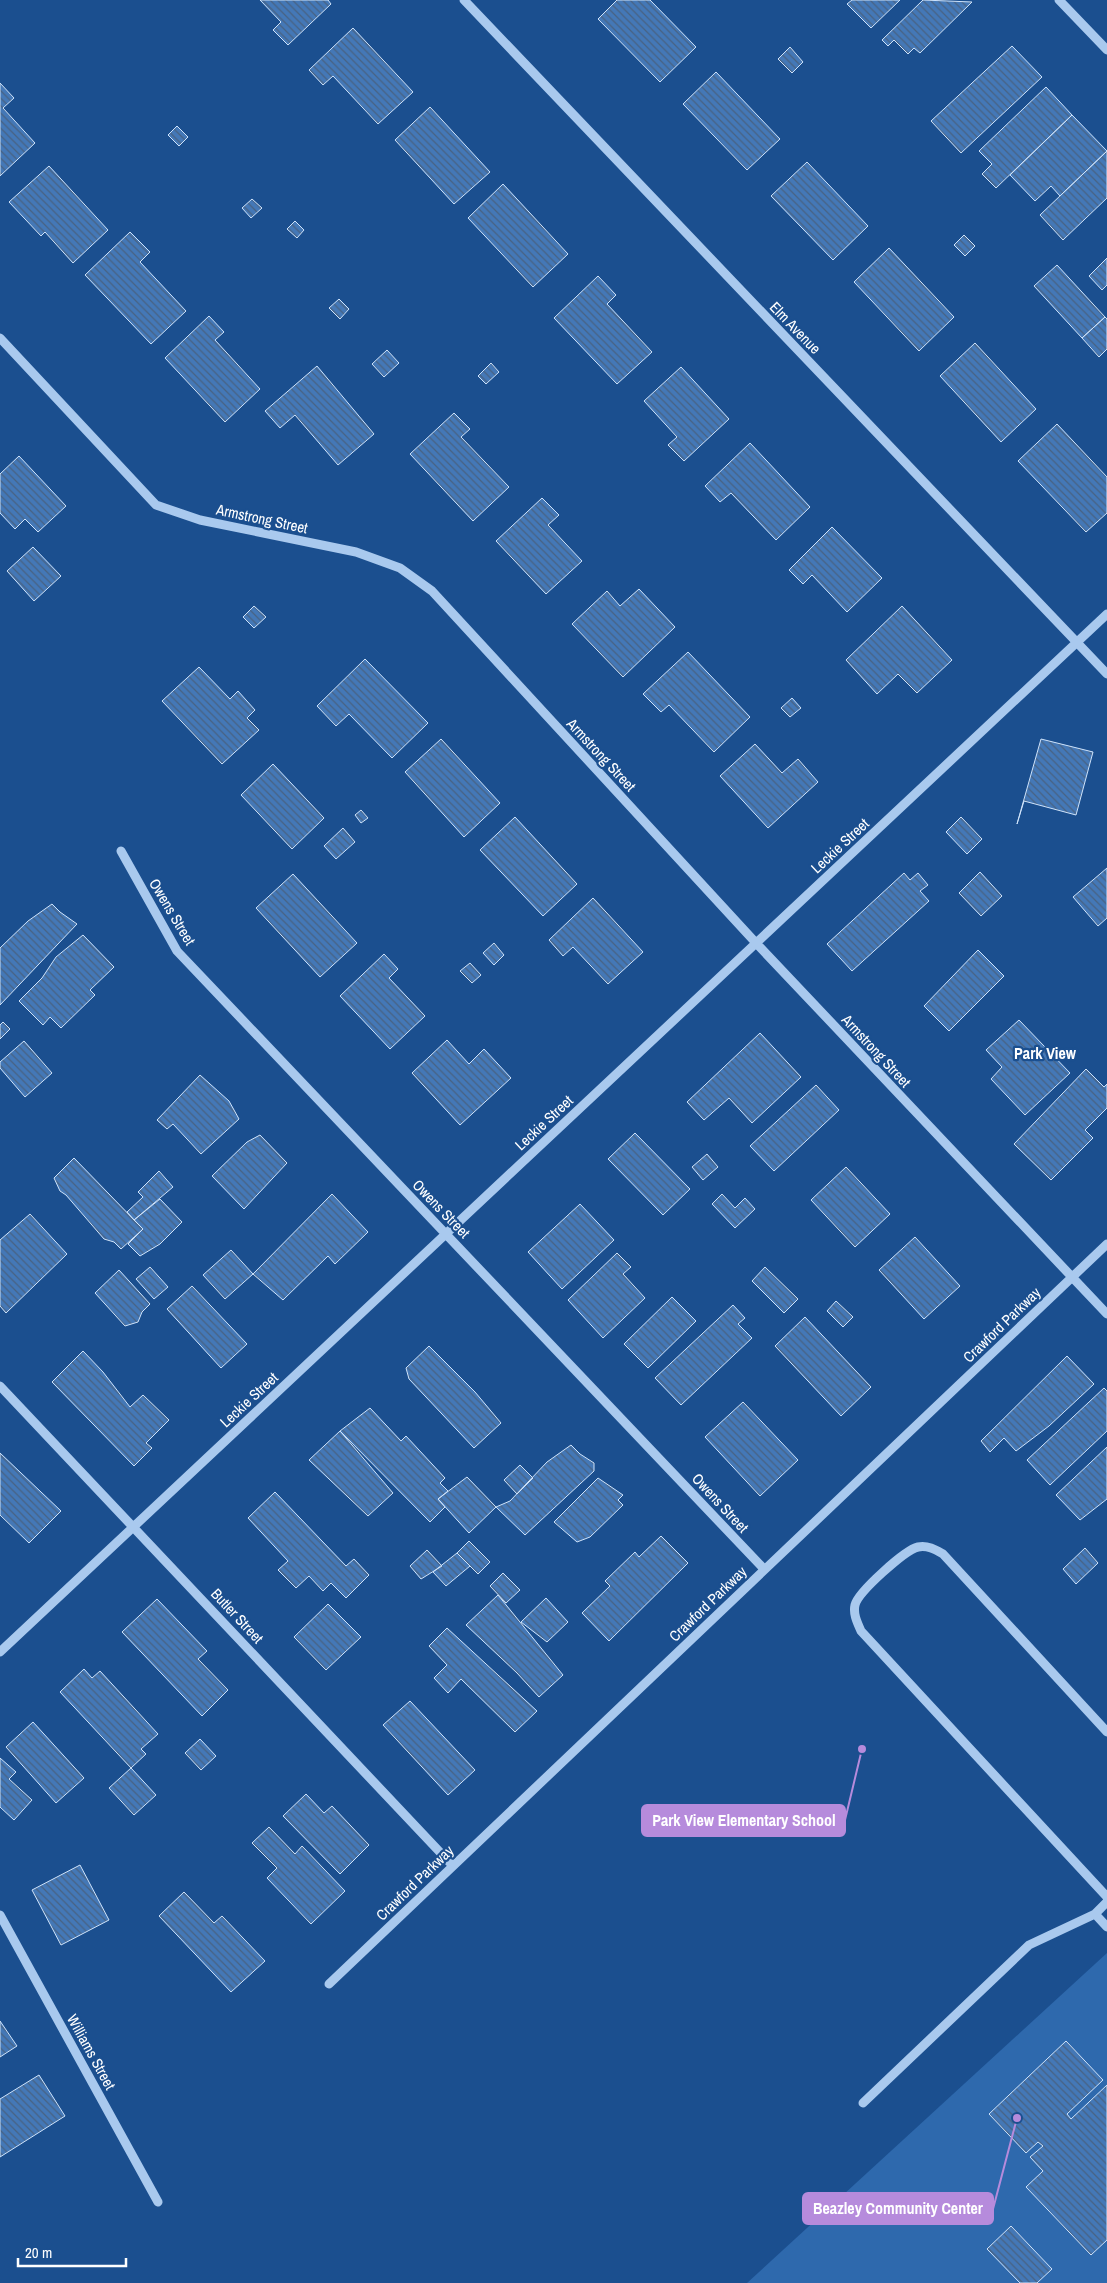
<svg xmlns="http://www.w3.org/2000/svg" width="1107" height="2283" font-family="'Archivo Narrow',sans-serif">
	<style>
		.green { fill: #2e69ad }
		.building { fill: url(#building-back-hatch); stroke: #cfe3fa }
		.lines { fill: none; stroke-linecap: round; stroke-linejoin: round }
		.minor { stroke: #a9c9ee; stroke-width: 9 }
		.labels { text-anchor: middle; stroke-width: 4.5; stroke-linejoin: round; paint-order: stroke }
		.street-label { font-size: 15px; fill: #fff; stroke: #1b4f8f }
		.neighbourhood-label { font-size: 16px; font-weight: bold; fill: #fff; stroke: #1b4f8f }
		.leader { fill: none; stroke: #b68bdc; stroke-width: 2 }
		.callout-dot { fill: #b68bdc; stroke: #1b4f8f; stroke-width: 2 }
		.callout { fill: #b68bdc; stroke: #b68bdc; stroke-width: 2 }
		.callout-label { font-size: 16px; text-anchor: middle; font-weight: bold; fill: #fff }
	</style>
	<defs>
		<pattern id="building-back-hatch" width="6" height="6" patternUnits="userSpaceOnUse" patternTransform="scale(1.25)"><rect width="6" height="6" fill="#4478b7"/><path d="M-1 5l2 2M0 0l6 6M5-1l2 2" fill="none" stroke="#486282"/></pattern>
	</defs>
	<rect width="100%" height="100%" fill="#1b4f8f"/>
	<path class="green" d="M1107,1953V2283H747Z"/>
	<path class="building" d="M260,0H328L331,4L288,45L273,30L281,22Z
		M617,0H650L696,47L660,82L598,19Z
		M852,0H900L871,28L847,4Z
		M923,0L972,2L920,53L914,48L908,54L894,40L888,46L882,40Z
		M353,28L413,92L378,124L333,76L323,85L309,70Z
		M1012,46L1042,77L961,153L931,121Z
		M790,47L803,62L792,73L778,59Z
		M716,72L780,139L747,170L683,104Z
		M0,83L14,98L3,108L35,143L0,176Z
		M1046,87L1072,115L996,188L982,174L992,164L979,151Z
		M430,107L490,172L454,204L395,140Z
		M1072,115L1107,151L1060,196L1051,186L1035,201L1010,175Z
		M177,126L188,137L179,146L168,135Z
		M1107,151V198L1063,240L1040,215Z
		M807,162L868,226L833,260L771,196Z
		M49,166L108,230L73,263L45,232L41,236L9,202Z
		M503,184L568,254L533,287L468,218Z
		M252,199L262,208L251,218L242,208Z
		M295,221L304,230L297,238L287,229Z
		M130,232L150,252L140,262L186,311L151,344L85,275Z
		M964,235L975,246L965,256L954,245Z
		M889,248L954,317L919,351L854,282Z
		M1107,258V285L1102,290L1089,276Z
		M1057,265L1105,317L1082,338L1034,286Z
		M598,276L616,295L607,304L652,352L617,384L554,318Z
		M339,299L349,309L340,319L329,308Z
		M209,316L224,332L215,340L260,389L225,422L165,358Z
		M1105,317L1107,319V349L1099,357L1082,338Z
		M975,343L1036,409L1001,442L940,376Z
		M387,350L399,363L384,377L372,364Z
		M491,363L499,372L486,384L478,376Z
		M317,366L374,434L338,465L295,415L280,428L265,411Z
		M681,367L729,419L684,461L668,445L677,437L644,401Z
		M454,413L470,429L461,437L509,487L473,521L410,454Z
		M1057,424L1107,477V513L1086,532L1018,461Z
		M750,443L810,507L776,540L731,493L720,502L705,486Z
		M19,456L66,506L38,532L25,519L15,529L0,513V474Z
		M542,498L559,515L548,525L582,561L546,594L496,541Z
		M832,527L882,578L847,612L812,575L803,584L789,570Z
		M33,547L61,576L34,601L7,571Z
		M639,589L675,627L623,677L572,624L607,591L620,606Z
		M254,606L266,617L254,628L243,617Z
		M902,606L952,660L917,693L898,674L877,694L846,660Z
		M688,652L750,717L714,752L669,705L661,712L643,694Z
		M365,659L428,723L392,758L349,714L336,726L317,706Z
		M199,667L230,699L238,691L255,710L247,718L259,730L222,764L162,701Z
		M792,698L801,708L790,717L781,708Z
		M441,739L500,803L464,837L405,772Z
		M1041,739L1093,752L1076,815L1024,801L1017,824Z
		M755,744L782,773L798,759L818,782L768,828L720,776Z
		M273,764L324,818L292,849L241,795Z
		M361,810L368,818L361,823L355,815Z
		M515,817L577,884L543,916L480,850Z
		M961,817L982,839L967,854L946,832Z
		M343,828L355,842L336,859L324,846Z
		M1107,868V918L1098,926L1073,897Z
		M980,872L1002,896L981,916L959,893Z
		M904,873L910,880L918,873L928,885L920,891L929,901L852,971L827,944Z
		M293,874L357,943L320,977L256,908Z
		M593,898L643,952L608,984L573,947L563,956L549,940Z
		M52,904L60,912L77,924L0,1005V948L28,921Z
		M83,935L114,967L90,990L95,995L61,1028L50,1017L43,1025L19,1001L42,978L56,957Z
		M494,943L504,955L494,965L483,953Z
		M978,950L1004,976L949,1031L924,1006Z
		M384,954L398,969L389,978L425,1016L390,1049L340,996Z
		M470,963L481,975L472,983L460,971Z
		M1019,1020L1070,1073L1025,1115L991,1079L1002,1067L986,1050Z
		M3,1022L10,1029L0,1039V1025Z
		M760,1033L801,1077L752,1123L729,1098L704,1120L687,1102Z
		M447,1040L469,1064L484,1049L511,1078L460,1125L412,1073Z
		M24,1041L52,1073L25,1097L0,1068V1062Z
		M1086,1069L1104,1087L1107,1084V1108L1085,1130L1093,1138L1051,1180L1014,1144Z
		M200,1075L229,1101L239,1119L201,1154L173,1124L167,1129L157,1120Z
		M816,1085L839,1110L774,1171L750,1146Z
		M635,1133L690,1189L663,1215L608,1159Z
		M260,1135L287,1163L244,1209L212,1176L247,1142Z
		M707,1154L718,1167L703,1180L692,1167Z
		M74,1158L143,1229L121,1249L114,1242L104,1239L66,1195L60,1191L54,1178Z
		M846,1167L890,1214L855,1247L811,1200Z
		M159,1171L173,1187L134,1220L127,1212L143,1197L138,1192Z
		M332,1194L368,1232L335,1264L328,1256L283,1300L253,1274Z
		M722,1194L735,1208L745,1198L755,1209L735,1228L712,1204Z
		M160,1199L182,1222L160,1244L140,1256L128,1244L143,1229L134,1220Z
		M580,1204L614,1240L562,1289L528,1252Z
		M30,1214L67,1254L6,1313L0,1306V1240Z
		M915,1237L960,1286L924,1319L879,1270Z
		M231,1250L253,1274L225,1299L203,1275Z
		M617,1253L631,1267L623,1274L645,1298L603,1338L568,1300Z
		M150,1267L168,1287L154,1299L136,1279Z
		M765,1267L798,1299L784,1313L752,1281Z
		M119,1270L150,1304L142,1312L138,1322L125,1326L95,1293Z
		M192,1286L247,1344L221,1368L167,1309Z
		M672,1297L696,1321L648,1368L624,1344Z
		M836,1301L853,1317L843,1327L827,1311Z
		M733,1305L745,1318L738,1324L752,1338L681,1405L655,1378Z
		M805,1317L871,1387L841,1416L775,1346Z
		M429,1346L475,1392L501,1423L474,1448L409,1379L406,1368Z
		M83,1351L103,1372L130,1407L143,1395L169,1420L146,1443L152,1448L134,1466L52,1382Z
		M1067,1356L1094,1384L1049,1426L1016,1451L1004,1438L990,1452L981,1441Z
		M1104,1388L1107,1391V1431L1050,1485L1027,1460Z
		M743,1402L798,1460L760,1496L705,1437Z
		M370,1408L401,1441L406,1436L445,1478L440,1483L448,1491L438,1499L445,1507L430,1522L340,1431Z
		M340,1431L393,1493L368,1516L309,1460Z
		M571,1445L580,1454L594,1463V1471L525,1535L496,1507L510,1501L547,1462Z
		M1107,1447V1499L1080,1520L1056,1495Z
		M0,1453L61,1511L29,1543L0,1515Z
		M520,1465L533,1478L517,1494L504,1480Z
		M467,1477L496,1507L469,1533L438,1499Z
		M598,1478L623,1495L618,1500L623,1505L590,1537L577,1542L554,1522Z
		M275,1492L346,1566L354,1559L369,1575L346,1598L331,1583L323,1591L309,1576L296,1588L278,1570L288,1561L248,1518Z
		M661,1536L688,1563L609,1641L582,1613L610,1586L605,1581L635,1552L639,1557Z
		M469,1541L490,1562L478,1574L457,1553Z
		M1085,1548L1098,1563L1076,1584L1063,1569Z
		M427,1550L442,1566L421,1579L410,1566Z
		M457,1553L470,1566L446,1586L433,1572Z
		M503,1573L520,1590L506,1603L490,1586Z
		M498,1595L563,1675L539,1697L517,1673L466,1625Z
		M546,1598L568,1622L547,1642L521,1622Z
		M157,1599L207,1651L198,1659L228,1690L202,1716L122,1632Z
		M328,1604L361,1637L326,1670L294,1637Z
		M447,1628L537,1711L515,1732L461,1679L448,1693L434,1678L447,1665L429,1646Z
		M84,1669L92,1678L100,1671L158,1734L141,1749L146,1754L131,1768L60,1692Z
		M410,1701L475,1770L448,1795L383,1725Z
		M33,1722L84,1778L56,1803L6,1747Z
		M200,1739L216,1756L201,1770L185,1753Z
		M0,1758L16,1772L9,1779L32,1800L14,1820L0,1807Z
		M131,1768L156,1795L134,1815L109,1788Z
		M306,1794L324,1813L332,1806L369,1845L340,1874L283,1816Z
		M269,1827L295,1854L302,1846L345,1891L311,1924L267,1878L277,1868L252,1843Z
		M80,1865L109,1920L61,1945L32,1890Z
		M184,1892L214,1923L222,1916L265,1961L231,1992L159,1916Z
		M0,2021L17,2046L0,2057Z
		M1066,2041L1103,2080L1067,2114L1071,2119L1107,2085V2240L1091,2255L1026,2187L1043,2171L1030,2157L1043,2146L1038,2142L1026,2153L989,2114Z
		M39,2075L65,2116L0,2157V2099Z
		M1011,2226L1052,2269L1037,2283H1020L987,2249Z"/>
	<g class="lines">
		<path class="minor" d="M464,0L1107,674
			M1059,0L1107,50
			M0,338L156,505L200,520L356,552L400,568L432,591L756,943L1107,1314
			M121,851L177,951L764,1569
			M0,1386L453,1866
			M0,1652L1107,614
			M1107,1732L943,1554C936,1550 928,1545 918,1547C905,1550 858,1592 855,1605C853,1614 857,1622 861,1631L1107,1897
			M1095,1914L1107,1927
			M0,1915L158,2202
			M329,1984L1107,1244
			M863,2103L1029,1945L1095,1914L1107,1902"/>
	</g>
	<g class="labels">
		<g class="street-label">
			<text transform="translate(795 328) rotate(46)" y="5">Elm Avenue</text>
			<text transform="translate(262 519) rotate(12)" y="5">Armstrong Street</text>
			<text transform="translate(601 755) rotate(47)" y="5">Armstrong Street</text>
			<text transform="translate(840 846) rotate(-43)" y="5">Leckie Street</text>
			<text transform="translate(172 912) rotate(59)" y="5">Owens Street</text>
			<text transform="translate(876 1051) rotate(47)" y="5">Armstrong Street</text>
			<text transform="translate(544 1123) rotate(-43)" y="5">Leckie Street</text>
			<text transform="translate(441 1209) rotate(46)" y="5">Owens Street</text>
			<text transform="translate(1002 1325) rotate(-44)" y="5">Crawford Parkway</text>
			<text transform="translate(249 1400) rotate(-43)" y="5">Leckie Street</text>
			<text transform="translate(720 1503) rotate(47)" y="5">Owens Street</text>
			<text transform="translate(708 1604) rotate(-44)" y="5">Crawford Parkway</text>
			<text transform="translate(237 1616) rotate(47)" y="5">Butler Street</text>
			<text transform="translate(415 1883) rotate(-44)" y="5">Crawford Parkway</text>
			<text transform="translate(91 2052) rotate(61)" y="5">Williams Street</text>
		</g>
		<g class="neighbourhood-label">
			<text x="1045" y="1059">Park View</text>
		</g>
	</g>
	<path class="leader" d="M862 1749L845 1820M1017 2118L993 2209"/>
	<g class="callout-dot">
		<circle cx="862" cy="1749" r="5"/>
		<circle cx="1017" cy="2118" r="5"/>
	</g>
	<g class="callout">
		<rect x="642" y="1805" width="203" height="31" rx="5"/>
		<rect x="803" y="2193" width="190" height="31" rx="5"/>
	</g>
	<g class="callout-label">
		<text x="744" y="1826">Park View Elementary School</text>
		<text x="898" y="2214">Beazley Community Center</text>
	</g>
	<path d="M18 2258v8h108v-8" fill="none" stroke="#ffffff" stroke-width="2.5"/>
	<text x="25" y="2258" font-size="15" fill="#ffffff" stroke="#1b4f8f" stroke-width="4" paint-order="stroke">20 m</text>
</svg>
